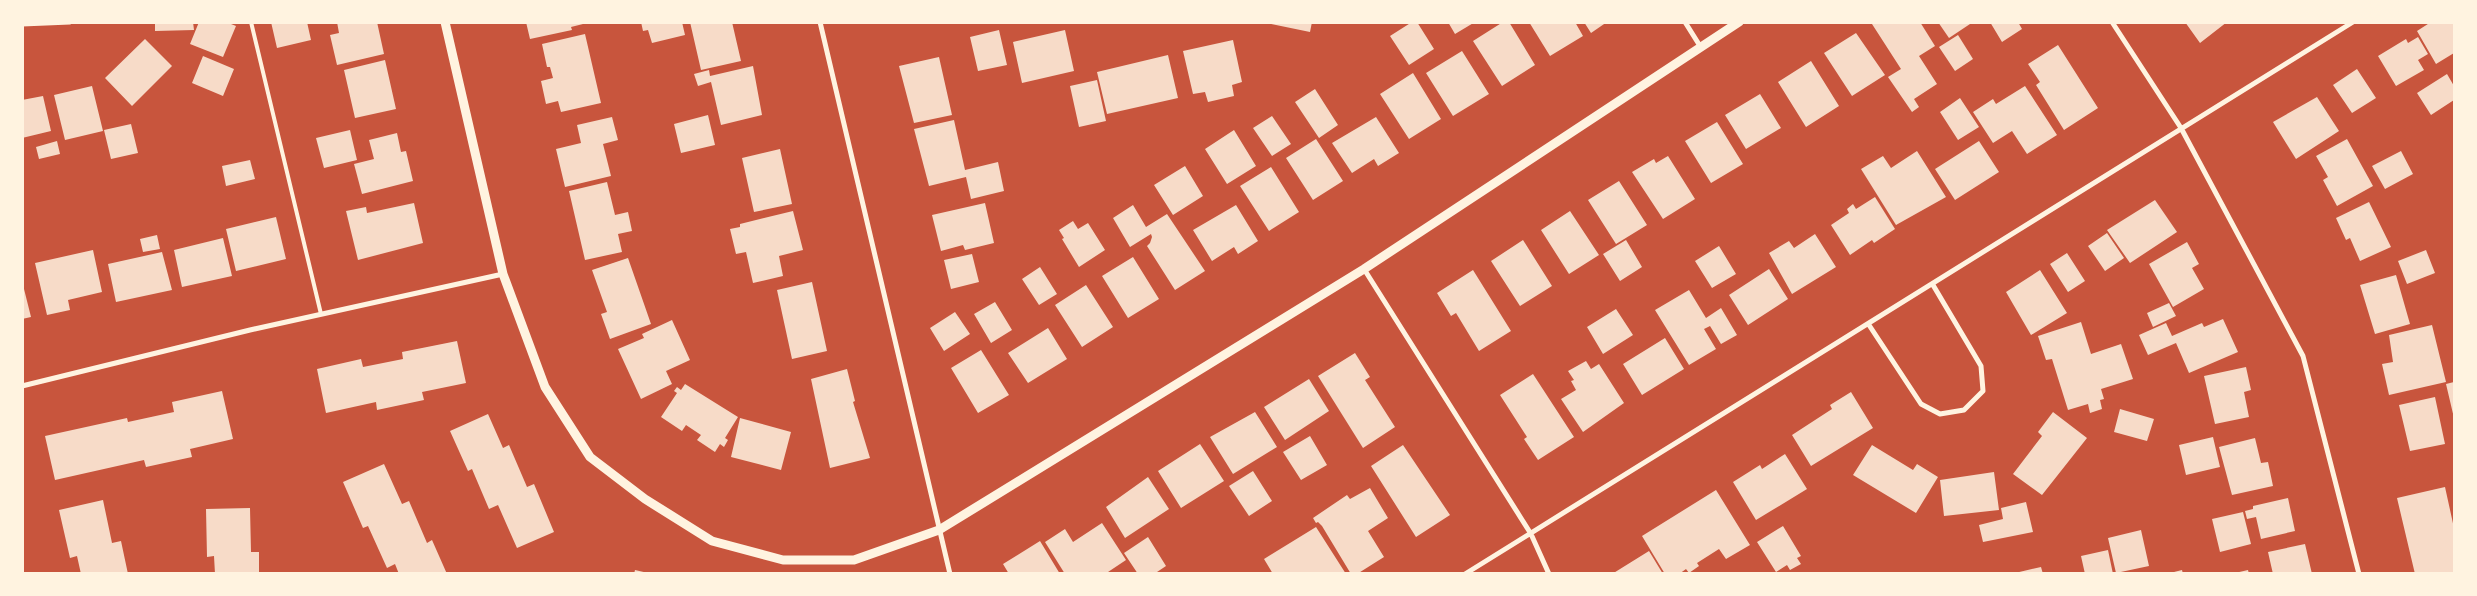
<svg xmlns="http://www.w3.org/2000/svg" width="2477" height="596" font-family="Commissioner,sans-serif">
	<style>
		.building { fill: #f7dbc8 }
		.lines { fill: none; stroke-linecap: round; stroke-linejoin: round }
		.service { stroke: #fff3e0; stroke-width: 4 }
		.minor { stroke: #fff3e0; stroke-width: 5 }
		.tertiary { stroke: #fff3e0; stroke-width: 9 }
	</style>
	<rect width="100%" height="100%" fill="#c8553d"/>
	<path class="building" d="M155,22H193L194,30L155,31Z
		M199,22H226L236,26L223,57L190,44Z
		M271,22H307L311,40L277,48Z
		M337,22H377L384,54L337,65L330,35L339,33Z
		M526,22H583V24L571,27L572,30L530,39Z
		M641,22H682L685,35L652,43L648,30L643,31Z
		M690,22H732L741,61L701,70Z
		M1261,22H1312L1310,32Z
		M1412,22H1417L1434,49L1409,65L1390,36Z
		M1448,22H1475L1455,34Z
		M1503,22H1509L1535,65L1502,86L1473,41Z
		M1529,22H1575L1583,36L1550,56Z
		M1584,22H1607L1591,33Z
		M1874,22H1920L1935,46L1919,56L1937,84L1914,99L1919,107L1912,112L1888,77L1901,69L1872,24Z
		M1938,22H1973L1949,38Z
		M1990,22H2018L2022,29L2002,42Z
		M2185,22H2227L2200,43Z
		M2431,22H2454V53L2436,64L2417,31Z
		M999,30L1007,65L978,71L970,37Z
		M1065,30L1074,71L1022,83L1013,42Z
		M1856,33L1885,75L1852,96L1824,53Z
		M585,34L601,103L561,112L558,101L546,104L541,81L553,78L550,67H547L542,44Z
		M1958,35L1973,59L1955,71L1939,47Z
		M2418,37L2428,54L2418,60L2424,70L2396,86L2378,56L2406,39L2408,43Z
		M145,39L172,66L132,106L105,78Z
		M1233,40L1242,82L1232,85L1234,96L1208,102L1205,92L1193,94L1183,51Z
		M2058,45L2098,108L2064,130L2036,85L2040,82L2028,64Z
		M1462,51L1489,94L1453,116L1426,73Z
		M1168,55L1178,98L1107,114L1097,72Z
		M203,56L234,69L223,96L192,83Z
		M939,57L952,115L914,123L899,66Z
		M385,60L396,109L355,118L344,70Z
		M1811,61L1839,106L1806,127L1778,82Z
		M753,66L762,115L721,125L711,82L698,86L694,74L709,70L710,76Z
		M2357,69L2376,98L2352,113L2333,85Z
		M1413,73L1441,119L1409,139L1380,94Z
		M2447,74L2454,86V100L2431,115L2417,93Z
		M1097,80L1106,121L1079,127L1070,86Z
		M92,86L103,131L65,140L54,95Z
		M2025,86L2057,135L2027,154L2012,131L1993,143L1973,112L1993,99L1996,104Z
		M1315,89L1338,125L1319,138L1295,102Z
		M1760,94L1781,128L1746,149L1725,115Z
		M43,96L51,131L22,138V100Z
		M2317,97L2339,131L2296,159L2273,122Z
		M1960,98L1979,127L1958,140L1940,112Z
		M708,115L715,145L681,153L674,124Z
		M1272,116L1291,144L1272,156L1253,128Z
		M612,117L618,140L603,144L611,176L565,187L556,149L581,143L577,125Z
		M1376,117L1399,153L1378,166L1374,159L1352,173L1332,143Z
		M954,120L965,170L998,162L1004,191L971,199L966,177L929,186L914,129Z
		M1717,122L1743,164L1711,183L1685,141Z
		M131,124L138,153L111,159L104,130Z
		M350,130L357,160L324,168L316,138Z
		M1234,130L1256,166L1227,184L1205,149Z
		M397,133L401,152L406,151L413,181L362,194L354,164L374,159L369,140Z
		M1316,139L1343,181L1313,200L1286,158Z
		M2347,139L2373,186L2337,206L2323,180L2328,177L2316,156Z
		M57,141L60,154L39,159L36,147Z
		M1979,141L1999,172L1955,200L1935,169Z
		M780,149L792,204L754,212L742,158Z
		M1917,151L1946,197L1896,225L1861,169L1883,156L1891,168Z
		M2401,151L2413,174L2385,189L2372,166Z
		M1668,156L1695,199L1663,219L1632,172L1654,159L1656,163Z
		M250,160L255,179L226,186L222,166Z
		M1185,166L1203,196L1173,215L1154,185Z
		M1271,167L1299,212L1269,231L1240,186Z
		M1619,181L1647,225L1616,244L1588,200Z
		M607,182L615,215L628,212L632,231L618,234L622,252L585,260L569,191Z
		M1875,197L1895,229L1874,243L1872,240L1850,255L1831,225L1849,213L1847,209L1853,204L1856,209Z
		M2155,200L2177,232L2130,263L2107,230Z
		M2369,202L2391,247L2360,261L2350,238L2346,240L2336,218Z
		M414,203L423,243L358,260L346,211L366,207L367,213Z
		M985,203L994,243L965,250L963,245L941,251L932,215Z
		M1133,205L1146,227L1167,214L1205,271L1175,290L1147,246L1150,243L1152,237L1151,234L1130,247L1113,218Z
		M1236,205L1258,241L1238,254L1234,247L1212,261L1193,230Z
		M793,211L803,250L779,256L783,276L753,283L746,252L736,254L730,229L740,227V224Z
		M1570,211L1599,255L1569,274L1541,230Z
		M276,217L286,259L236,271L226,229Z
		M1073,221L1078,229L1088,223L1105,250L1079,267L1062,239L1064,238L1059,230Z
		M2107,233L2124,258L2105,271L2088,246Z
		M1815,234L1836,267L1792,294L1769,253L1789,241L1794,248Z
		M157,235L160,249L143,252L140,239Z
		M223,238L232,276L182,287L174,250Z
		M1523,240L1552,286L1520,306L1491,261Z
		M1626,240L1642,267L1620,281L1603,254Z
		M2187,242L2199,264L2192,268L2204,289L2173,307L2149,264Z
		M1719,246L1736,274L1712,288L1695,261Z
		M93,250L102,292L68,300L70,310L47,315L35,263Z
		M2426,250L2435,273L2407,284L2398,261Z
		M162,252L172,290L116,302L108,264Z
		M2067,253L2085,281L2068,292L2050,264Z
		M972,254L979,282L951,289L944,260Z
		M1133,257L1159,299L1128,318L1102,276Z
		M628,258L651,324L610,339L601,314L607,312L592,270Z
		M1040,267L1057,294L1039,305L1022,279Z
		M1769,269L1788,299L1748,325L1729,295Z
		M1473,270L1511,331L1479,351L1456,313L1451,316L1437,293Z
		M2040,270L2067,313L2031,335L2006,292Z
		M2396,275L2410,324L2375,334L2360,285Z
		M22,281L31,317L22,319Z
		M812,282L827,351L792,359L777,290Z
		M1086,285L1113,327L1082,347L1055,305Z
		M1689,290L1706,318L1721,308L1737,335L1721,344L1710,326L1704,329L1716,349L1689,365L1655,310Z
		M995,302L1012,330L991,343L974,314Z
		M2169,303L2176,316L2153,327L2147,313Z
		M1616,309L1633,335L1603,354L1587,327Z
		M955,312L970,334L944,351L930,328Z
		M2223,319L2238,352L2189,373L2176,343L2148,355L2139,335L2166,323L2172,336L2202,323L2204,327Z
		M672,320L690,360L666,371L672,384L641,399L618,349L644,338L642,334Z
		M2081,322L2091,354L2121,344L2133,379L2101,389L2104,399L2100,400L2102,409L2090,413L2088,404L2068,410L2052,359L2046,360L2038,336Z
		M2432,325L2446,382L2389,395L2382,364L2393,362L2389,335Z
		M1048,328L1067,359L1028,383L1008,353Z
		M1665,338L1684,369L1642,395L1623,364Z
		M457,341L466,383L422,392L424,400L377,410L376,402L326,413L317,369L361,359L363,367L403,359L402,352Z
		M981,350L1009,395L978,413L951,368Z
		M1355,353L1370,377L1365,380L1395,427L1363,448L1318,376Z
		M1586,361L1591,369L1599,364L1624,403L1583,432L1561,399L1576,390L1571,381L1574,380L1568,371Z
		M2246,367L2251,390L2244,392L2249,417L2215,424L2204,376Z
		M847,369L855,401L853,402L870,458L830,468L811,379Z
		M1533,374L1574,437L1538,460L1524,439L1527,437L1500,395Z
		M1309,379L1329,411L1285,440L1264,407Z
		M2454,382V418L2446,384Z
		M685,384L738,417L725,438L728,440L724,447L720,444L715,452L697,440L701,435L686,425L682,431L661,417L677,393L674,391L677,387L681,390Z
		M222,391L233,439L190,449L192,457L146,467L144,460L55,480L45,436L127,418L128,422L174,412L172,402Z
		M1851,392L1873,428L1811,466L1792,435L1832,409L1830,405Z
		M2435,397L2445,444L2410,451L2399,405Z
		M2120,409L2154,419L2147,441L2114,432Z
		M1255,412L1277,447L1233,474L1210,437Z
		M2053,412L2087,438L2042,495L2013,474L2042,436L2038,432Z
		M488,414L503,448L509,445L527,487L534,484L554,532L517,548L498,505L489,509L472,469L468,471L450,431Z
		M740,418L791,432L781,470L731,457Z
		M1310,436L1327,465L1301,480L1283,452Z
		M2213,437L2220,467L2186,475L2179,445Z
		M2255,438L2261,463L2268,462L2273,486L2232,495L2219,447Z
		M1200,444L1224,481L1181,508L1158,471Z
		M1403,445L1450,515L1416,537L1371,466Z
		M1872,445L1913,470L1917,464L1938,477L1916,513L1853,475Z
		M1785,454L1807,489L1756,520L1733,482L1760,465L1762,469Z
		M384,464L402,504L409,501L427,543L432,540L447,574H399L395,564L387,568L368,526L363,528L343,482Z
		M1253,471L1272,501L1249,516L1229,486Z
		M1994,472L1999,510L1944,516L1940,480Z
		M1148,477L1169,509L1125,538L1106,507Z
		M2445,487L2454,528V572L2415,574L2397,498Z
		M1370,488L1388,518L1368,531L1384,557L1357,574H1351L1322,526L1318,522L1316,523L1313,518L1347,495L1350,499Z
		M1716,490L1750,545L1726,559L1719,549L1697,563L1699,566L1689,573L1686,569L1679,574H1665L1642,536Z
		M2288,498L2295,531L2261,539L2256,517L2247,519L2245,511L2253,509V506Z
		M103,500L112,543L121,541L128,574H81L77,556L70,558L59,510Z
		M2026,502L2033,532L1983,542L1979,525L2003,519L2001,508Z
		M250,508L251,552H259V574H215L214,556L207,557L206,509Z
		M2243,512L2251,544L2220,552L2212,519Z
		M1102,523L1126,560L1105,574H1065L1045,542L1065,529L1073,542Z
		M1783,526L1801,556L1797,558L1801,564L1790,570L1787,565L1776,572L1757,542Z
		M1316,527L1346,574H1273L1264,559Z
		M2141,530L2149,566L2116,573L2108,538Z
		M1148,537L1166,566L1154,574H1138L1124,553Z
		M1040,541L1060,574H1009L1003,564Z
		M2305,544L2312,574H2273L2268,552Z
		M2108,550L2113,574H2085L2081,556Z
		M1649,551L1663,574H1612Z
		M2041,567L2043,574H2015V573Z
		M635,570L648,573V574H634Z
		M2182,570L2183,574H2170V573Z
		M2248,570L2249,574H2235V573Z"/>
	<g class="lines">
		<path class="service" d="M251,22L321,314"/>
		<path class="minor" d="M820,22L950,574
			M1685,22L1700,46
			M2112,22L2181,128L2303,356L2359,574
			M22,24L70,22
			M1364,269L1531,534L1549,574
			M1869,325L1921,404L1940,414L1964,410L1983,391L1981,366L1933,285
			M22,386L250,330L503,274
			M1465,574L2353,22"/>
		<path class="tertiary" d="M445,22L503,274L545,387L590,457L645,499L712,541L783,560H854L939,530L1364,269L1739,22"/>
	</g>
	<rect width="2477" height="596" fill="none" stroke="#fff3e0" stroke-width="48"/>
</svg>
